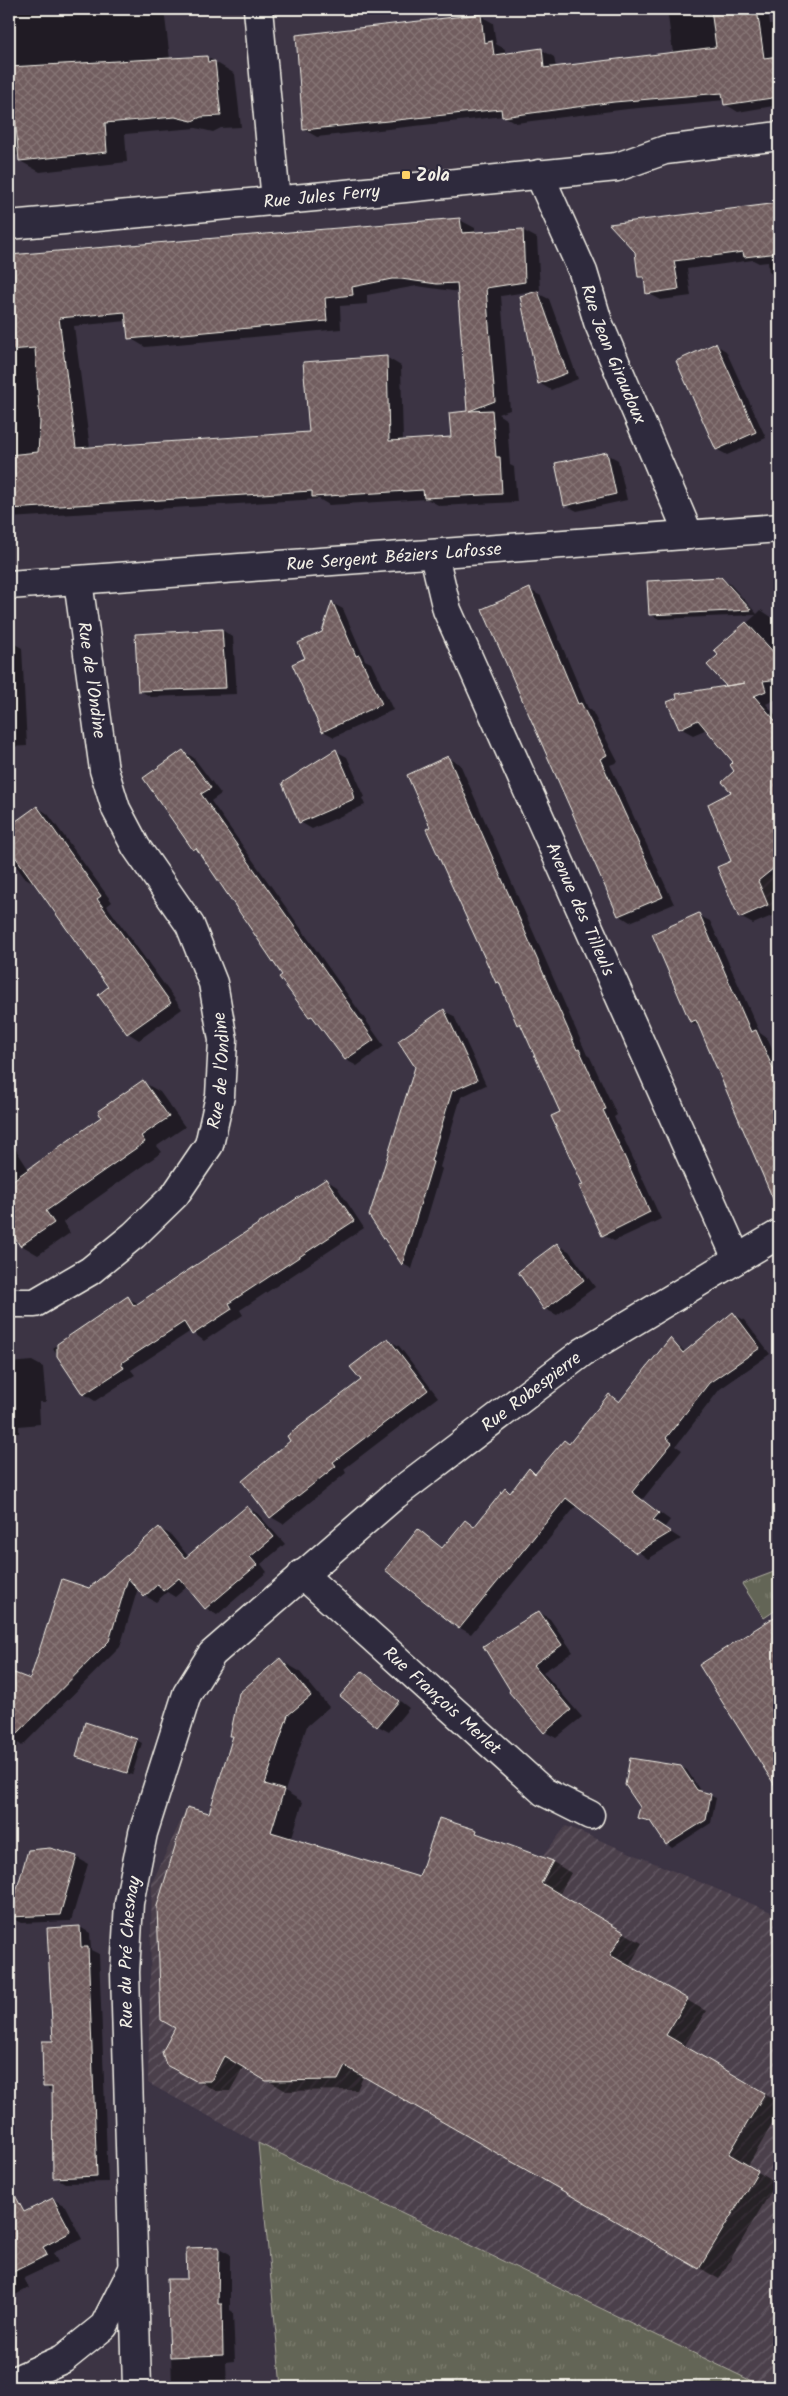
<svg xmlns="http://www.w3.org/2000/svg" width="788" height="2396" font-family="Kalam,sans-serif">
	<style>
		.industrial { fill: url(#industrial-furrows) }
		.grass { fill: url(#grass-tufts); stroke: #acab9f }
		.shadow { fill: #0007; fill-rule: evenodd }
		.building { fill: url(#building-cross-hatch); stroke: #f4f1e8; fill-rule: evenodd }
		.lines { fill: none; stroke-linecap: round; stroke-linejoin: round }
		.minor-casing { stroke: #f4f1e8; stroke-width: 31 }
		.tertiary-casing { stroke: #f4f1e8; stroke-width: 31 }
		.minor { stroke: #2f2a3d; stroke-width: 28 }
		.tertiary { stroke: #2f2a3d; stroke-width: 28 }
		.poi-dot { fill: #ffd166; stroke: #2f2a3d; stroke-width: 2 }
		.labels { text-anchor: middle; stroke-width: 4.5; stroke-linejoin: round; paint-order: stroke }
		.poi-label { font-size: 18px; font-weight: bold; fill: #f4f1e8; stroke: #2f2a3d; text-anchor: start }
		.street-label { font-size: 18px; fill: #f4f1e8; stroke: #2f2a3d }
	</style>
	<defs>
		<pattern id="industrial-furrows" width="10" height="10" patternUnits="userSpaceOnUse" patternTransform="scale(1.25)"><rect width="10" height="10" fill="#4c404c"/><path d="M-1 1l2-2M0 10L10 0M9 11l2-2" fill="none" stroke="#665c66"/></pattern>
		<pattern id="grass-tufts" width="24" height="20" patternUnits="userSpaceOnUse" patternTransform="scale(1.25)"><rect width="24" height="20" fill="#646556"/><path d="M3 7l-1-3M5 7V3M7 7l1-3M15 17l-1-3M17 17v-4M19 17l1-3" fill="none" stroke="#7b7c6e"/></pattern>
		<pattern id="building-cross-hatch" width="8" height="8" patternUnits="userSpaceOnUse" patternTransform="scale(1.25)"><rect width="8" height="8" fill="#715d5e"/><path d="M0 0l8 8M0 8l8-8" fill="none" stroke="#867575"/></pattern>
	</defs>
	<rect width="100%" height="100%" fill="#3c3444"/>
	<filter id="ink" filterUnits="userSpaceOnUse"><feTurbulence type="fractalNoise" baseFrequency=".02" numOctaves="2"/><feDisplacementMap in="SourceGraphic" scale="10" xChannelSelector="R" yChannelSelector="G"/><feConvolveMatrix kernelMatrix="1 2 1 2 8 2 1 2 1" color-interpolation-filters="sRGB"/></filter>
	<g filter="url(#ink)">
		<path class="industrial" d="M779,871V933L758,881Z
			M187,1807L507,1903L566,1826L771,1912L779,1924V2387H764L258,2143L148,2083L152,1883Z"/>
		<path class="grass" d="M779,1570V1608L764,1618L742,1584Z
			M258,2143L764,2387H281Z"/>
		<path class="shadow" d="M9,9H164L170,59L207,57L235,74L241,127L221,128L213,132L196,128L125,134L127,162L40,172L20,161V155L9,156Z
			M667,9H768L770,24L779,23V105L738,112L725,104V100L628,109L516,123L504,116L317,137L305,130L481,16L493,23L496,44L505,49V55L542,50L554,57L556,68L673,53Z
			M779,204V278L769,272L768,262L759,263L753,260L687,269L691,296L661,300L648,293L646,280L639,276L636,252L611,225Z
			M460,220L475,228V233L522,230L537,238L540,290L501,296L510,410L498,414L507,420L510,465L514,467L517,502L440,506L427,499L329,505L319,499L9,518V257ZM417,286L459,292L468,413L452,438L403,441L401,366L386,357L310,433L90,448L74,326L127,321L130,338L145,347L341,329L340,306L367,304V295Z
			M537,293L549,299L578,379L551,390L539,383Z
			M716,345L726,351L766,438L727,455L716,449Z
			M607,454L618,460L627,500L577,511L565,505Z
			M720,578L730,584L757,614L761,610L776,620L779,619V688H776L779,698L766,704L779,719V913L753,924L740,917L733,862L735,762L707,729L693,735L680,728L730,687L726,685L720,655L716,650L756,615L659,619L650,614Z
			M530,590L541,596L588,708L592,711L618,762L610,765L674,904L630,922L619,915Z
			M332,603L343,609L365,660L371,663L393,710L334,737L323,731L306,659L323,633Z
			M222,630L233,637L237,694L151,697L139,690Z
			M9,641L22,648L27,746L9,747Z
			M183,751L194,758L221,794L211,801L384,1046L357,1066L346,1060L317,1020L310,1016L200,852L194,849Z
			M336,751L347,757L365,797L362,798L365,805L312,829L300,822Z
			M448,758L460,764L587,1055L590,1057L617,1115L614,1117L661,1219L614,1241L603,1235L562,1112L523,1027L518,1024L501,985L497,982L431,828Z
			M37,807L48,814L112,902L107,906L182,1009L139,1040L128,1033L110,987L36,884L24,877L9,856V827Z
			M698,915L710,921L760,1033L767,1038L779,1064V1168L769,1165L700,1027L691,1022Z
			M444,1011L454,1016L486,1085L461,1097L440,1167L442,1169L412,1269L403,1264L371,1216Z
			M143,1082L160,1092L185,1127L157,1146L162,1152L63,1222L70,1233L38,1255L21,1245L14,1234L9,1238V1139L29,1170L103,1117Z
			M326,1180L337,1187L364,1228L240,1310L243,1315L204,1341L191,1331L131,1370L135,1375L95,1401L84,1394L53,1348L128,1298L139,1304Z
			M557,1245L569,1251L595,1287L557,1315L545,1309Z
			M733,1314L744,1320L770,1354L720,1389L676,1446L682,1450L642,1500L670,1520L664,1528L681,1539L648,1559L577,1505L471,1634L460,1628L418,1531L443,1548L465,1522L475,1527L505,1490L511,1493L529,1470L537,1474L570,1445L609,1396L620,1402L670,1340L686,1352Z
			M388,1340L399,1346L438,1397L344,1469L346,1473L283,1524L271,1517Z
			M32,1361L43,1367L46,1402H39L40,1424L19,1426V1433L9,1434V1363Z
			M247,1507L258,1514L285,1544L261,1564L267,1572L217,1615L206,1608L188,1586L175,1597L167,1592L156,1602L145,1596L138,1588L120,1647L22,1746L18,1743L9,1783V1740L12,1742L9,1737V1674L27,1693L89,1589L160,1529L171,1535L188,1556Z
			M539,1612L550,1619L573,1652L543,1672L582,1717L556,1738L545,1732L510,1692Z
			M779,1615V1789L701,1665Z
			M280,1660L299,1671L329,1707L307,1726L285,1791L303,1802L291,1840L420,1879L476,1832L491,1840L553,1862L571,1873L559,1895L642,1943L629,1967L706,2011L684,2047L779,2103V2112L748,2166L776,2183L719,2279L364,2075L357,2090L286,2091L244,2066L230,2091H216L187,2075L176,2028L210,1815Z
			M362,1672L409,1708L389,1732L378,1726Z
			M136,1740L142,1743L132,1775L77,1757Z
			M681,1767L687,1770L701,1792L716,1798L711,1823L672,1848L667,1844L653,1822L639,1817Z
			M76,1857L88,1864L71,1921L21,1923L9,1917Z
			M80,1927L90,1933L91,1950L99,1954L108,2182L65,2183L55,2177L53,2092L44,2086Z
			M53,2199L65,2206L82,2239L53,2253L58,2262L24,2278L29,2288L9,2298V2222Z
			M219,2248L230,2254V2310L233,2312L235,2361L226,2362L227,2387H172L169,2280L189,2281L187,2249Z"/>
		<path class="building" d="M711,9H757L764,58L779,56V97L724,105L722,93L614,102L502,117L501,109L303,130L296,35L481,14L484,43L492,41L494,55L542,48L544,68L716,47Z
			M207,56L208,62L215,61L221,116L201,117L192,121L175,117L105,123L107,152L19,161L14,103L9,104V67Z
			M779,203V253L744,257L743,252L674,261L679,289L646,294L644,277H638L635,252L609,224Z
			M460,218L462,233L523,229L525,282L486,288L495,401L469,411L492,410L496,457H500L502,494L424,498L423,490L312,497V491L9,509V455L38,452L40,423L35,348L9,350V255ZM392,279H401L437,284L457,283L467,411L449,413L451,437L389,441L387,356L303,362L309,432L76,448L59,318L125,312L128,339L327,321L325,298L353,295L352,287Z
			M538,291L567,373L538,384L520,296Z
			M716,343L756,432L716,450L676,361Z
			M607,452L616,494L564,506L555,463Z
			M721,577L751,610L649,615L647,581Z
			M530,588L578,704L581,703L607,755L600,759L663,897L618,916L482,609Z
			M332,601L356,656L359,655L382,704L322,732L292,664L305,658L298,643L322,632Z
			M746,622L779,658V679L763,681L766,691L754,696L779,725V864L758,881L768,905L739,918L717,867L731,861L708,804L731,792L722,782L734,771L730,765L733,762L698,720L679,729L667,702L677,698L676,694L745,683L726,686L707,665L718,655L714,650Z
			M222,629L226,688L138,691L135,634Z
			M336,749L354,791L352,792L354,799L299,823L282,783Z
			M183,750L211,788L201,794L374,1040L345,1060L312,1016L309,1017L279,977L282,975L196,848L193,850L143,778Z
			M448,756L577,1050L579,1049L606,1109L603,1110L650,1212L602,1236L579,1186L583,1185L551,1116L560,1112L520,1023L517,1025L499,982L496,983L426,829L430,827L407,775Z
			M37,806L101,896L97,899L171,1003L127,1034L98,995L108,987L9,848V826Z
			M699,913L751,1032L756,1030L779,1082V1213L696,1020L690,1022L652,934Z
			M444,1009L477,1080L452,1091L431,1161L433,1162L402,1265L369,1216L415,1067L398,1041Z
			M143,1080L169,1117L141,1136L145,1142L46,1211L54,1223L20,1246L9,1228V1183L101,1117L98,1111Z
			M326,1179L354,1221L229,1303L232,1309L192,1335L184,1322L121,1363L124,1368L83,1395L57,1356V1344L128,1296L134,1306Z
			M557,1243L584,1280L544,1310L518,1272Z
			M733,1312L760,1348L709,1383L666,1438L672,1443L632,1492L659,1513L653,1520L671,1532L636,1553L566,1498L459,1629L385,1570L418,1529L442,1548L465,1520L474,1527L505,1488L510,1493L529,1468L535,1474L564,1440L569,1444L609,1394L619,1402L670,1338L683,1353Z
			M388,1338L428,1390L333,1462L336,1466L270,1518L242,1481L290,1441L287,1436L361,1380L350,1367Z
			M247,1506L274,1537L250,1557L257,1565L205,1609L179,1578L163,1591L158,1584L144,1597L128,1578L109,1641L9,1742V1671L30,1679L62,1579L89,1588L159,1527L185,1558Z
			M539,1611L562,1645L533,1665L571,1710L544,1733L509,1692L510,1690L483,1646Z
			M779,1614V1792L699,1665Z
			M280,1658L311,1696L288,1715L265,1784L284,1790L271,1832L419,1877L439,1818L477,1830L476,1833L553,1861L541,1883L624,1932L610,1955L688,1999L666,2035L765,2093L729,2154L758,2171L699,2269L345,2066L338,2080L266,2081L224,2056L211,2081H196L166,2065L162,2052L175,2028L161,2020L157,1906L187,1807L209,1813L233,1736H230L239,1693Z
			M362,1671L399,1701L377,1727L340,1696Z
			M85,1722L137,1739L127,1773L76,1757Z
			M630,1758L681,1766L697,1790L711,1794L706,1820L666,1845L650,1821L637,1818L640,1807L625,1785Z
			M50,1848L77,1856L60,1915L9,1917L28,1850Z
			M80,1926L81,1947H88L97,2176L53,2178L52,2087H43L42,2041H53L47,1928Z
			M9,2184L24,2212L53,2198L71,2232L43,2247L47,2255L9,2274Z
			M219,2247L218,2304H222L223,2355L170,2357L167,2279H187L186,2248Z"/>
		<g class="lines">
			<g class="minor-casing">
				<g id="minor">
					<path d="M258,9L276,201"/>
					<path id="s1" d="M539,174L583,272L598,322L689,535"/>
					<path id="s2" d="M434,555L447,610L737,1259"/>
					<path id="s3" d="M9,585L779,528"/>
					<path id="s4" d="M9,1303H35L90,1271L134,1235L175,1195L209,1145L220,1096L223,1040L213,983L190,925L136,847L116,809L104,770L78,581"/>
					<path id="s5" d="M302,1574L544,1792L590,1815"/>
					<path d="M9,2383L63,2359L104,2326L133,2269"/>
					<path id="s6" d="M137,2387L125,1972L129,1903L143,1833L187,1694L212,1654L395,1495L583,1352L779,1234"/>
				</g>
			</g>
			<g class="tertiary-casing">
				<g id="tertiary">
					<path id="s7" d="M9,225L315,197L617,167L665,150L779,136"/>
				</g>
			</g>
			<use href="#minor" class="minor"/>
			<use href="#tertiary" class="tertiary"/>
		</g>
	</g>
	<rect class="poi-dot" x="401" y="170" width="10" height="10" rx="2.5"/>
	<g class="labels">
		<g class="poi-label">
			<text x="416" y="181">Zola</text>
		</g>
		<g class="street-label">
			<text dy="6" stroke="none"><textPath href="#s7" startOffset="314">Rue Jules Ferry</textPath></text>
			<text dy="6" stroke="none"><textPath href="#s1" startOffset="195">Rue Jean Giraudoux</textPath></text>
			<text dy="6" stroke="none"><textPath href="#s3" startOffset="386">Rue Sergent Béziers Lafosse</textPath></text>
			<text transform="translate(92 680) rotate(82)" y="6">Rue de l'Ondine</text>
			<text dy="6" stroke="none"><textPath href="#s2" startOffset="384">Avenue des Tilleuls</textPath></text>
			<text dy="6" stroke="none"><textPath href="#s4" startOffset="340">Rue de l'Ondine</textPath></text>
			<text dy="6" stroke="none"><textPath href="#s6" startOffset="1162">Rue Robespierre</textPath></text>
			<text dy="6" stroke="none"><textPath href="#s5" startOffset="189">Rue François Merlet</textPath></text>
			<text dy="6" stroke="none"><textPath href="#s6" startOffset="435">Rue du Pré Chesnay</textPath></text>
		</g>
	</g>
	<rect width="788" height="2396" fill="none" stroke="#2f2a3d" stroke-width="30"/>
	<rect x="15" y="15" width="758" height="2366" fill="none" stroke="#f4f1e8" stroke-width="2" filter="url(#ink)"/>
</svg>
